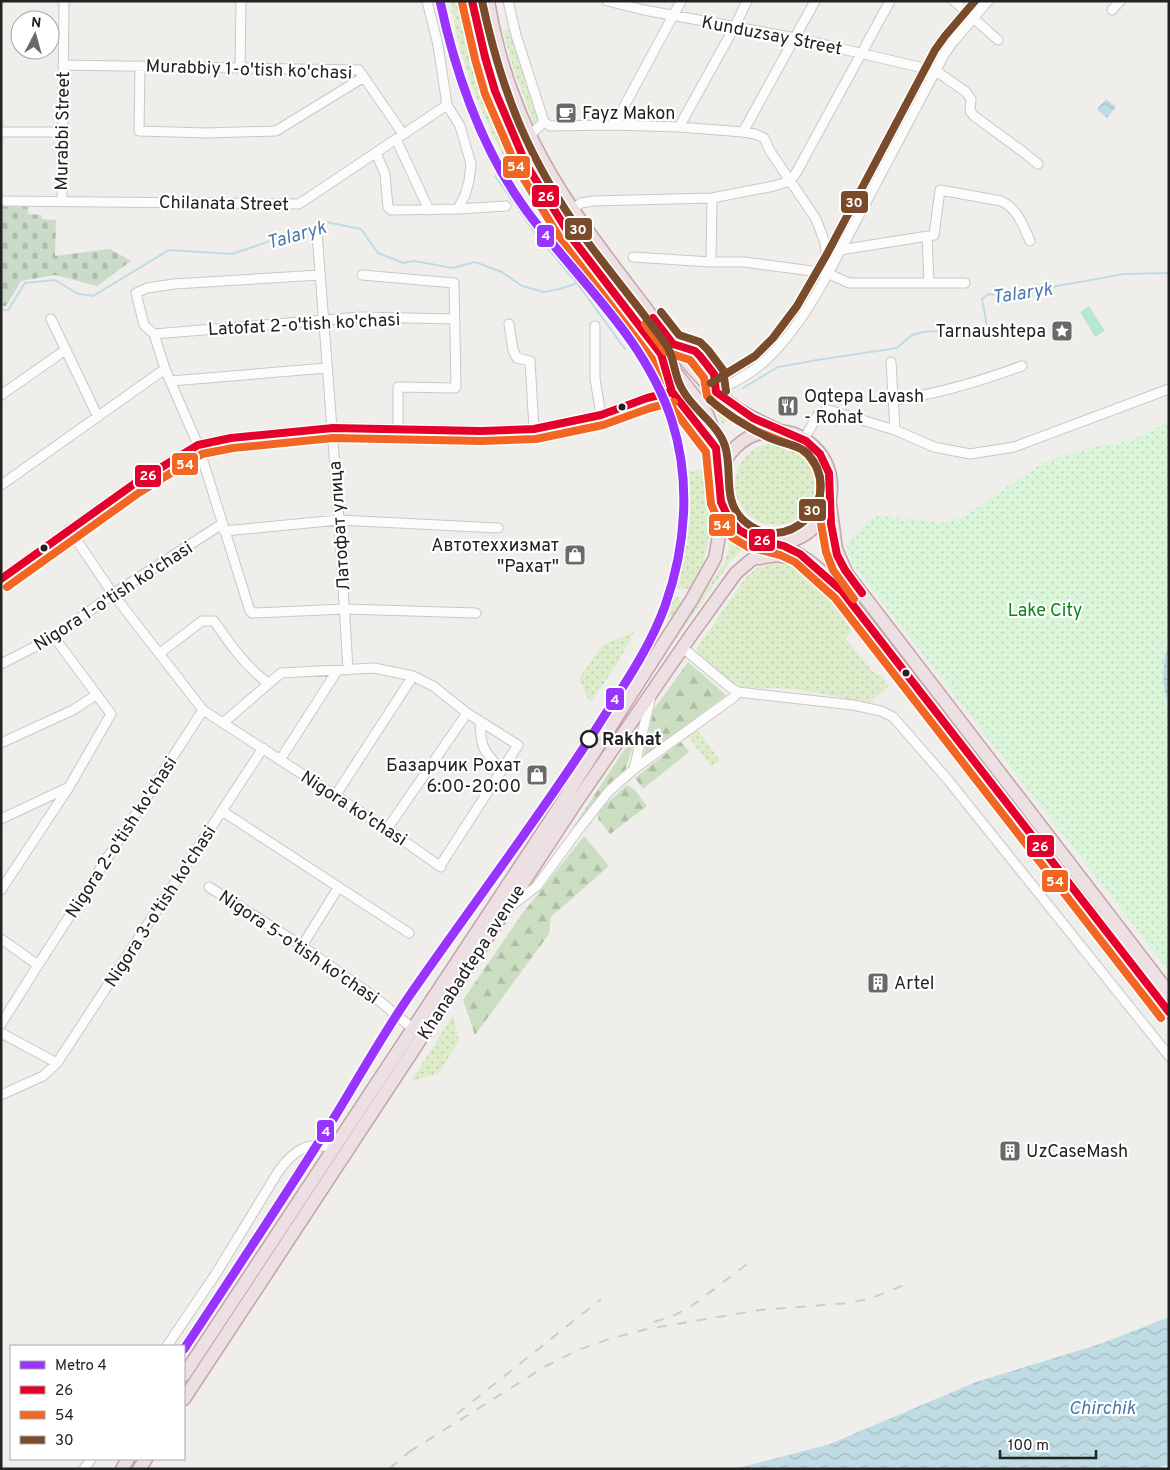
<svg xmlns="http://www.w3.org/2000/svg" width="1170" height="1470" font-family="Overpass,sans-serif">
	<style>
		.grass { fill: url(#grass-dots) }
		.forest { fill: url(#forest-firs) }
		.cemetery { fill: url(#cemetery-stones) }
		.park { fill: url(#park-dots) }
		.pitch { fill: #b7e6d2 }
		.water { fill: url(#water-waves) }
		.lines { fill: none; stroke-linecap: round; stroke-linejoin: round }
		.stream { stroke: #bfdbe3; stroke-width: 2 }
		.minor-casing { stroke: #c9c8c7; stroke-width: 11 }
		.highway-casing { stroke: #c5a2ac; stroke-width: 15 }
		.minor { stroke: #fdfcfc; stroke-width: 9 }
		.highway { stroke: #ece0e2; stroke-width: 12 }
		.rail { stroke: #ccc; stroke-width: 2; stroke-dasharray: 10 10; stroke-linecap: butt }
		.bus-1-casing { stroke: #fff; stroke-width: 11 }
		.bus-2-casing { stroke: #fff; stroke-width: 11 }
		.bus-3-casing { stroke: #fff; stroke-width: 11 }
		.bus-1 { stroke: #e4002b; stroke-width: 8 }
		.bus-2 { stroke: #f26522; stroke-width: 8 }
		.bus-3 { stroke: #7a4b2a; stroke-width: 8 }
		.metro-1-casing { stroke: #fff; stroke-width: 12 }
		.metro-1 { stroke: #93f; stroke-width: 9 }
		.bus-dot { fill: #222; stroke: #fff; stroke-width: 2 }
		.stop-dot { fill: #fff; stroke: #222; stroke-width: 2.5 }
		.labels { text-anchor: middle; stroke-width: 4.5; stroke-linejoin: round; paint-order: stroke }
		.street-label { font-size: 18px; fill: #222; stroke: #fff }
		.poi-label { font-size: 18px; fill: #222; stroke: #fff; text-anchor: start }
		.park-label { font-size: 18px; fill: #0c8416; stroke: #fff }
		.stop-label { font-size: 18px; font-weight: bold; fill: #222; stroke: #fff; text-anchor: start }
		.water-label { font-size: 19px; font-style: italic; fill: #4a7aab; stroke: #fff }
		.line-badge { stroke: #fff; stroke-width: 2 }
		.badge-label { font-size: 14px; text-anchor: middle; font-weight: bold; fill: #fff }
	</style>
	<defs>
		<pattern id="grass-dots" width="8" height="8" patternUnits="userSpaceOnUse" patternTransform="scale(1.25)"><rect width="8" height="8" fill="#ddeccb"/><path d="M2 2h.1M6 6h.1" fill="none" stroke="#bdcaae" stroke-width="1.8" stroke-linecap="round"/></pattern>
		<pattern id="forest-firs" width="22" height="20" patternUnits="userSpaceOnUse" patternTransform="scale(1.25)"><rect width="22" height="20" fill="#cbdec1"/><path d="M5 1l3.5 6h-7zM16 11l3.5 6h-7z" fill="#aebea6"/></pattern>
		<pattern id="cemetery-stones" width="16" height="16" patternUnits="userSpaceOnUse" patternTransform="scale(1.25)"><rect width="16" height="16" fill="#cadbca"/><path d="M2 7V4a2 2 0 0 1 4 0v3zM10 15v-3a2 2 0 0 1 4 0v3z" fill="#adbcad"/></pattern>
		<pattern id="park-dots" width="8" height="8" patternUnits="userSpaceOnUse" patternTransform="scale(1.25)"><rect width="8" height="8" fill="#daf5da"/><path d="M2 2h.1M6 6h.1" fill="none" stroke="#bbd2bb" stroke-width="1.8" stroke-linecap="round"/></pattern>
		<pattern id="water-waves" width="16" height="10" patternUnits="userSpaceOnUse" patternTransform="scale(1.25)"><rect width="16" height="10" fill="#bfdbe3"/><path d="M0 5q4-4 8 0t8 0" fill="none" stroke="#a4bcc2"/></pattern>
	</defs>
	<rect width="100%" height="100%" fill="#f0eeeb"/>
	<path class="grass" d="M451,1H465C478,61 496,118 524,172L516,178C485,124 458,63 451,1Z
		M479,1H483L517,118L647,317L702,388L716,404L732,417L723,424L713,407L646,319L638,312C613,279 586,247 563,212C522,147 493,77 479,1Z
		M510,29L526,84L541,121L534,124L514,70L503,31Z
		M735 484a41 41 0 1 1 82 0a41 41 0 1 1-82 0Z
		M708,470C710,484 712,499 712,513C710,539 704,567 691,589L676,588C689,549 690,512 687,471Z
		M731,528L743,539L755,544L743,550L732,559L667,652L725,561L730,544Z
		M771,563C779,563 786,562 794,566C817,575 838,609 851,630L846,639L874,673L881,675L889,686L869,703C842,697 816,692 789,689C771,687 749,691 732,684C718,678 703,662 696,650L746,577L757,568Z
		M678,597L682,604L672,617H666L673,598Z
		M634,632L617,664L590,703L579,678L604,644Z
		M697,729L720,761L711,767L688,736Z
		M453,1015L459,1041L438,1074L411,1081Z"/>
	<path class="forest" d="M688,662L726,695L643,758L654,709Z
		M639,727L625,771L606,789L572,829Z
		M681,742L689,752L643,789L635,778Z
		M627,785L634,789L647,806L610,834L598,819L599,810Z
		M584,836L609,866L551,917L549,934L475,1035L463,1000L522,914Z"/>
	<path class="cemetery" d="M1,206L28,207V214L41,215L42,219L56,220L55,256L110,249L131,261L97,286L55,275L21,281L6,306H1Z"/>
	<path class="park" d="M1169,422V642C1162,664 1162,685 1169,706V971L889,611L851,561L846,543L875,515L947,523L968,514L1044,462L1093,447L1130,441Z"/>
	<path class="pitch" d="M1089,306L1105,331L1095,337L1080,312Z"/>
	<path class="water" d="M1106,99L1116,107L1107,118L1097,109Z
		M1169,642V706C1161,686 1162,663 1169,642Z
		M1169,1317V1464L1154,1469H735L830,1444L976,1382L1100,1344Z"/>
	<g class="lines">
		<path class="stream" d="M460,1C470,53 484,100 505,148
			M495,176L538,237L577,283
			M1,310H8L25,283L55,280L78,294L93,296L169,250L232,254L326,222L361,229L378,253L403,263L414,261L453,268L475,262L502,272L522,286L544,292L560,289L577,283L625,349
			M743,388L778,367L817,360L897,348L912,335L923,332L936,331L968,335L983,331L987,326L982,299L988,294L1014,297L1029,291L1124,274L1169,273"/>
		<g class="minor-casing">
			<path id="minor" d="M508,1L516,35L544,122L550,126L614,125L679,127L743,132L755,134L764,138L770,151L816,219L825,243L827,262L831,267
				M607,1L644,10L796,38L936,71L966,92L971,99L970,111L974,116L1022,151L1038,164
				M954,1L998,40
				M1112,10L1120,1
				M63,65L359,70L403,134
				M140,66L139,131L206,133L276,131L364,77
				M240,68L241,1
				M614,125L681,1
				M679,127L735,26L747,1
				M1,132H62
				M743,132L815,1
				M530,135L544,122
				M396,139L429,210
				M376,153L385,174L388,207L391,210L458,209L465,195L469,181L471,164L460,126L447,105L438,45L427,1
				M1,201L299,204L447,105
				M62,201L64,1
				M458,209L506,206
				M572,210L581,203L593,201L712,198L774,186L790,181L796,173L890,1
				M317,233L339,520L348,670
				M927,236L929,283
				M840,250L934,235L940,190L1001,201C1017,208 1023,225 1030,241
				M633,257L711,262H744L827,273L849,283H965
				M711,262L712,198
				M320,275L174,284L147,288L136,293L144,325L154,334L165,369L198,445L250,611L252,613L345,609L476,613
				M362,275L454,283L456,387L455,388L398,387V430
				M51,319L98,417
				M509,324L513,350L517,358L530,361L534,429
				M595,326V379L601,415
				M154,334L361,317L455,319
				M663,360L672,392L716,448
				M891,362L895,430
				M171,381L327,368
				M716,392C733,382 753,373 767,359C806,322 830,269 855,223C885,167 914,111 944,55L953,42L988,1
				M1,395L64,351
				M895,400C938,394 981,381 1022,366
				M804,439L818,415L829,410L895,430L934,447L970,454L1014,447L1169,389
				M1,485L165,369
				M69,529L113,594L203,710L387,829L441,867
				M224,531L339,520L498,528
				M1,579L134,484L198,445L231,438L333,428L481,431L534,429L564,424L601,415L647,398L672,392
				M683,648L731,688L738,692
				M160,653L202,621H214C230,644 245,666 268,683
				M1,664L54,637L113,594L222,524
				M480,721C481,732 480,744 487,753C492,760 497,764 500,773
				M223,723L281,673L374,668L413,676L433,686L467,713L518,745L440,866
				M1,743L73,710L96,695
				M280,760L337,671
				M634,769L651,696
				M335,796L413,676
				M222,811L409,933
				M1,819L69,787
				M387,829L467,713
				M209,887L302,946L377,999L412,1028
				M1,890L69,787L111,714L54,637
				M511,906L537,886L579,829L609,791L634,769L734,697L738,692L853,705L881,711L893,717L948,780L1169,1056
				M1,939L38,965
				M302,946L338,888
				M1,1024L38,965L203,710
				M1,1033L57,1063
				M1,1095L43,1076L57,1063L263,748
				M167,1346L217,1272L278,1172C292,1152 308,1139 334,1149
				M84,1469L91,1459"/>
		</g>
		<g class="highway-casing">
			<path id="highway" d="M472,1C489,86 520,166 571,237C601,278 632,317 663,357C678,376 694,394 707,414L715,435L719,483
				M488,1C494,36 503,71 516,103C544,176 591,237 638,298C667,336 696,381 736,408C750,417 765,424 780,431
				M719 487a56 56 0 1 1 112 0a56 56 0 1 1-112 0Z
				M830,504L836,549L847,574L1169,993
				M769,543C800,549 820,569 842,591L1169,1012
				M759,558L776,555L798,558
				M184,1375L552,818L692,599L715,558L720,530L721,502
				M184,1399L577,801L692,634L736,573L750,561L778,543
				M122,1469L128,1459
				M139,1469L146,1459"/>
		</g>
		<use href="#minor" class="minor"/>
		<use href="#highway" class="highway"/>
		<path class="rail" d="M654,1322L675,1315L693,1305L754,1259
			M457,1414L601,1299
			M409,1452L546,1366L578,1350L609,1339L647,1329L760,1310L849,1303L872,1298L904,1285
			M389,1469L414,1448"/>
		<g class="bus-1-casing">
			<path id="bus-1" d="M472,1L485,57L495,91L526,164L571,237L661,354L672,392L716,448L721,502L728,517L739,530L753,538L784,546L800,554L842,591L1169,1012
				M653,318L673,344L695,351L700,356L714,374L716,392L753,418L806,441L820,454L829,473L831,524L837,555L845,570L862,593
				M1,579L134,484L198,445L231,438L333,428L481,431L534,429L601,415L647,398L672,392"/>
		</g>
		<g class="bus-2-casing">
			<path id="bus-2" d="M462,3L475,59L485,94L517,168L563,243L652,359L664,397L706,452L711,504L719,522L733,538L748,547L780,555L795,562L835,598L1161,1018
				M645,324L666,352L690,360L704,378L707,396L716,405L732,417L756,431L801,449L808,455L816,466L820,479V518L826,552L833,570L854,599
				M7,587L140,492L202,454L233,448L333,438L481,441L536,439L603,425L650,408L674,402"/>
		</g>
		<g class="bus-3-casing">
			<path id="bus-3" d="M482,1C502,94 529,160 584,237C611,274 641,309 667,346C675,360 674,376 682,389C693,410 718,424 725,446C733,470 722,499 742,519C785,561 848,499 808,454C799,444 782,444 770,438C748,428 728,415 710,400
				M661,312L679,335L700,342L708,350L723,370L726,391
				M711,383L755,356L773,338L797,306L827,254L935,50L945,36L975,1"/>
		</g>
		<use href="#bus-1" class="bus-1"/>
		<use href="#bus-2" class="bus-2"/>
		<use href="#bus-3" class="bus-3"/>
		<g class="metro-1-casing">
			<path id="metro-1" d="M184,1349C233,1275 282,1201 329,1126C357,1081 382,1035 412,992C473,904 538,819 596,729C621,689 649,650 665,606C686,547 691,481 672,421C645,337 577,280 526,210C481,148 456,76 440,1"/>
		</g>
		<use href="#metro-1" class="metro-1"/>
	</g>
	<defs>
		<g id="cafe-square" transform="scale(1.125)"><rect x="-9" y="-9" width="18" height="18" rx="4" fill="#6a6968" stroke="#fff"/><path d="M-5.5-4.5H6V0H3Q3 3.5 0 3.5H-2.5Q-5.5 3.5-5.5 0ZM3-3.2v2h1.7v-2ZM-6 4.5H4V6H-6Z" fill="#fff"/></g>
		<g id="sight-square" transform="scale(1.125)"><rect x="-9" y="-9" width="18" height="18" rx="4" fill="#6a6968" stroke="#fff"/><path d="M0-6L1.8-2.2L6-1.7L2.9 1.2L3.7 5.4L0 3.3L-3.7 5.4L-2.9 1.2L-6-1.7L-1.8-2.2Z" fill="#fff"/></g>
		<g id="restaurant-square" transform="scale(1.125)"><rect x="-9" y="-9" width="18" height="18" rx="4" fill="#6a6968" stroke="#fff"/><path d="M-5-6h1v4h1v-4h1v4h1v-4h1v5L-1.5 .5V6h-2V.5L-5-1ZM5-6V6H3V1.5H1.5Q1.5-4 5-6Z" fill="#fff"/></g>
		<g id="shop-square" transform="scale(1.125)"><rect x="-9" y="-9" width="18" height="18" rx="4" fill="#6a6968" stroke="#fff"/><path d="M-5-2.5h2.3a2.7 3.5 0 0 1 5.4 0H5L5.5 6h-11ZM-1.5-2.5h3a1.5 2.3 0 0 0-3 0Z" fill="#fff"/></g>
		<g id="building-square" transform="scale(1.125)"><rect x="-9" y="-9" width="18" height="18" rx="4" fill="#6a6968" stroke="#fff"/><path d="M-4-6H4V6H1V3H-1V6H-4ZM-2.5-4.3h1.7v1.8h-1.7ZM.8-4.3h1.7v1.8H.8ZM-2.5-1h1.7V.8h-1.7ZM.8-1h1.7V.8H.8Z" fill="#fff"/></g>
	</defs>
	<g fill-rule="evenodd">
		<use href="#cafe-square" x="566" y="113"/>
		<use href="#sight-square" x="1062" y="331"/>
		<use href="#restaurant-square" x="788" y="406"/>
		<use href="#shop-square" x="575" y="555"/>
		<use href="#shop-square" x="537" y="775"/>
		<use href="#building-square" x="878" y="983"/>
		<use href="#building-square" x="1010" y="1151"/>
	</g>
	<g class="bus-dot">
		<circle cx="622" cy="407" r="4.5"/>
		<circle cx="44" cy="548" r="4.5"/>
		<circle cx="906" cy="673" r="4.5"/>
	</g>
	<circle class="stop-dot" cx="589" cy="739" r="8"/>
	<g class="labels">
		<g class="street-label">
			<text transform="translate(772 35) rotate(11)" y="6">Kunduzsay Street</text>
			<text transform="translate(249 69) rotate(2)" y="6">Murabbiy 1-o'tish ko'chasi</text>
			<text transform="translate(62 131) rotate(-89)" y="6">Murabbi Street</text>
			<text transform="translate(224 203) rotate(1)" y="6">Chilanata Street</text>
			<text transform="translate(304 324) rotate(-3)" y="6">Latofat 2-o'tish ko'chasi</text>
			<text transform="translate(339 526) rotate(-94)" y="6">Латофат улица</text>
			<text transform="translate(113 596) rotate(-33)" y="6">Nigora 1-o'tish ko'chasi</text>
			<text transform="translate(354 808) rotate(33)" y="6">Nigora ko'chasi</text>
			<text transform="translate(121 837) rotate(-57)" y="6">Nigora 2-o'tish ko'chasi</text>
			<text transform="translate(160 906) rotate(-57)" y="6">Nigora 3-o'tish ko'chasi</text>
			<text transform="translate(299 947) rotate(34)" y="6">Nigora 5-o'tish ko'chasi</text>
			<text transform="translate(471 962) rotate(-57)" y="6">Khanabadtepa avenue</text>
		</g>
		<g class="poi-label">
			<text x="582" y="119">Fayz Makon</text>
			<text x="1046" y="337" text-anchor="end">Tarnaushtepa</text>
			<text x="804" y="402">Oqtepa Lavash<tspan x="804" dy="21">- Rohat</tspan></text>
			<text x="559" y="551" text-anchor="end">Автотеххизмат<tspan x="559" dy="21">"Рахат"</tspan></text>
			<text x="521" y="771" text-anchor="end">Базарчик Рохат<tspan x="521" dy="21">6:00-20:00</tspan></text>
			<text x="894" y="989">Artel</text>
			<text x="1026" y="1157">UzCaseMash</text>
		</g>
		<g class="park-label">
			<text x="1045" y="616">Lake City</text>
		</g>
		<g class="stop-label">
			<text x="602" y="745">Rakhat</text>
		</g>
		<g class="water-label">
			<text transform="translate(296 234) rotate(-16)" y="7">Talaryk</text>
			<text transform="translate(1022 292) rotate(-8)" y="7">Talaryk</text>
			<text x="1102" y="1414">Chirchik</text>
		</g>
	</g>
	<g class="line-badge">
		<rect x="502" y="155" width="29" height="24" rx="5" fill="#f26522"/>
		<rect x="531" y="184" width="29" height="24" rx="5" fill="#e4002b"/>
		<rect x="840" y="190" width="29" height="24" rx="5" fill="#7a4b2a"/>
		<rect x="564" y="217" width="29" height="24" rx="5" fill="#7a4b2a"/>
		<rect x="536" y="224" width="19" height="24" rx="5" fill="#93f"/>
		<rect x="171" y="452" width="28" height="24" rx="5" fill="#f26522"/>
		<rect x="134" y="464" width="28" height="24" rx="5" fill="#e4002b"/>
		<rect x="798" y="498" width="29" height="24" rx="5" fill="#7a4b2a"/>
		<rect x="708" y="513" width="28" height="24" rx="5" fill="#f26522"/>
		<rect x="748" y="528" width="28" height="24" rx="5" fill="#e4002b"/>
		<rect x="605" y="687" width="20" height="24" rx="5" fill="#93f"/>
		<rect x="1026" y="834" width="29" height="24" rx="5" fill="#e4002b"/>
		<rect x="1041" y="869" width="28" height="24" rx="5" fill="#f26522"/>
		<rect x="316" y="1119" width="19" height="24" rx="5" fill="#93f"/>
	</g>
	<g class="badge-label">
		<text x="516" y="171">54</text>
		<text x="546" y="201">26</text>
		<text x="854" y="207">30</text>
		<text x="578" y="234">30</text>
		<text x="546" y="240">4</text>
		<text x="185" y="469">54</text>
		<text x="148" y="480">26</text>
		<text x="812" y="515">30</text>
		<text x="722" y="530">54</text>
		<text x="762" y="545">26</text>
		<text x="615" y="704">4</text>
		<text x="1040" y="851">26</text>
		<text x="1055" y="886">54</text>
		<text x="326" y="1136">4</text>
	</g>
	<rect width="1170" height="1470" fill="none" stroke="#222222" stroke-width="5"/>
	<rect x="10" y="1345" width="175" height="115" fill="#ffffff" stroke="#a7a7a7"/>
	<rect x="20" y="1361" width="25" height="8" fill="#9933ff" stroke="#a7a7a7"/>
	<text x="55" y="1370" font-size="15" fill="#222222">Metro 4</text>
	<rect x="20" y="1386" width="25" height="8" fill="#e4002b" stroke="#a7a7a7"/>
	<text x="55" y="1395" font-size="15" fill="#222222">26</text>
	<rect x="20" y="1411" width="25" height="8" fill="#f26522" stroke="#a7a7a7"/>
	<text x="55" y="1420" font-size="15" fill="#222222">54</text>
	<rect x="20" y="1436" width="25" height="8" fill="#7a4b2a" stroke="#a7a7a7"/>
	<text x="55" y="1445" font-size="15" fill="#222222">30</text>
	<g transform="translate(35 35) rotate(6)"><circle r="24" fill="#ffffff" stroke="#a7a7a7"/>
	<path d="M0-4L9 19L0 12L-9 19Z" fill="#6a6968"/>
	<text y="-8" font-size="14" font-weight="bold" text-anchor="middle" fill="#222222">N</text>
	</g>
	<path d="M1000 1450v8h96v-8" fill="none" stroke="#222222" stroke-width="2.5"/>
	<text x="1008" y="1450" font-size="15" fill="#222222" stroke="#ffffff" stroke-width="4" paint-order="stroke">100 m</text>
</svg>
